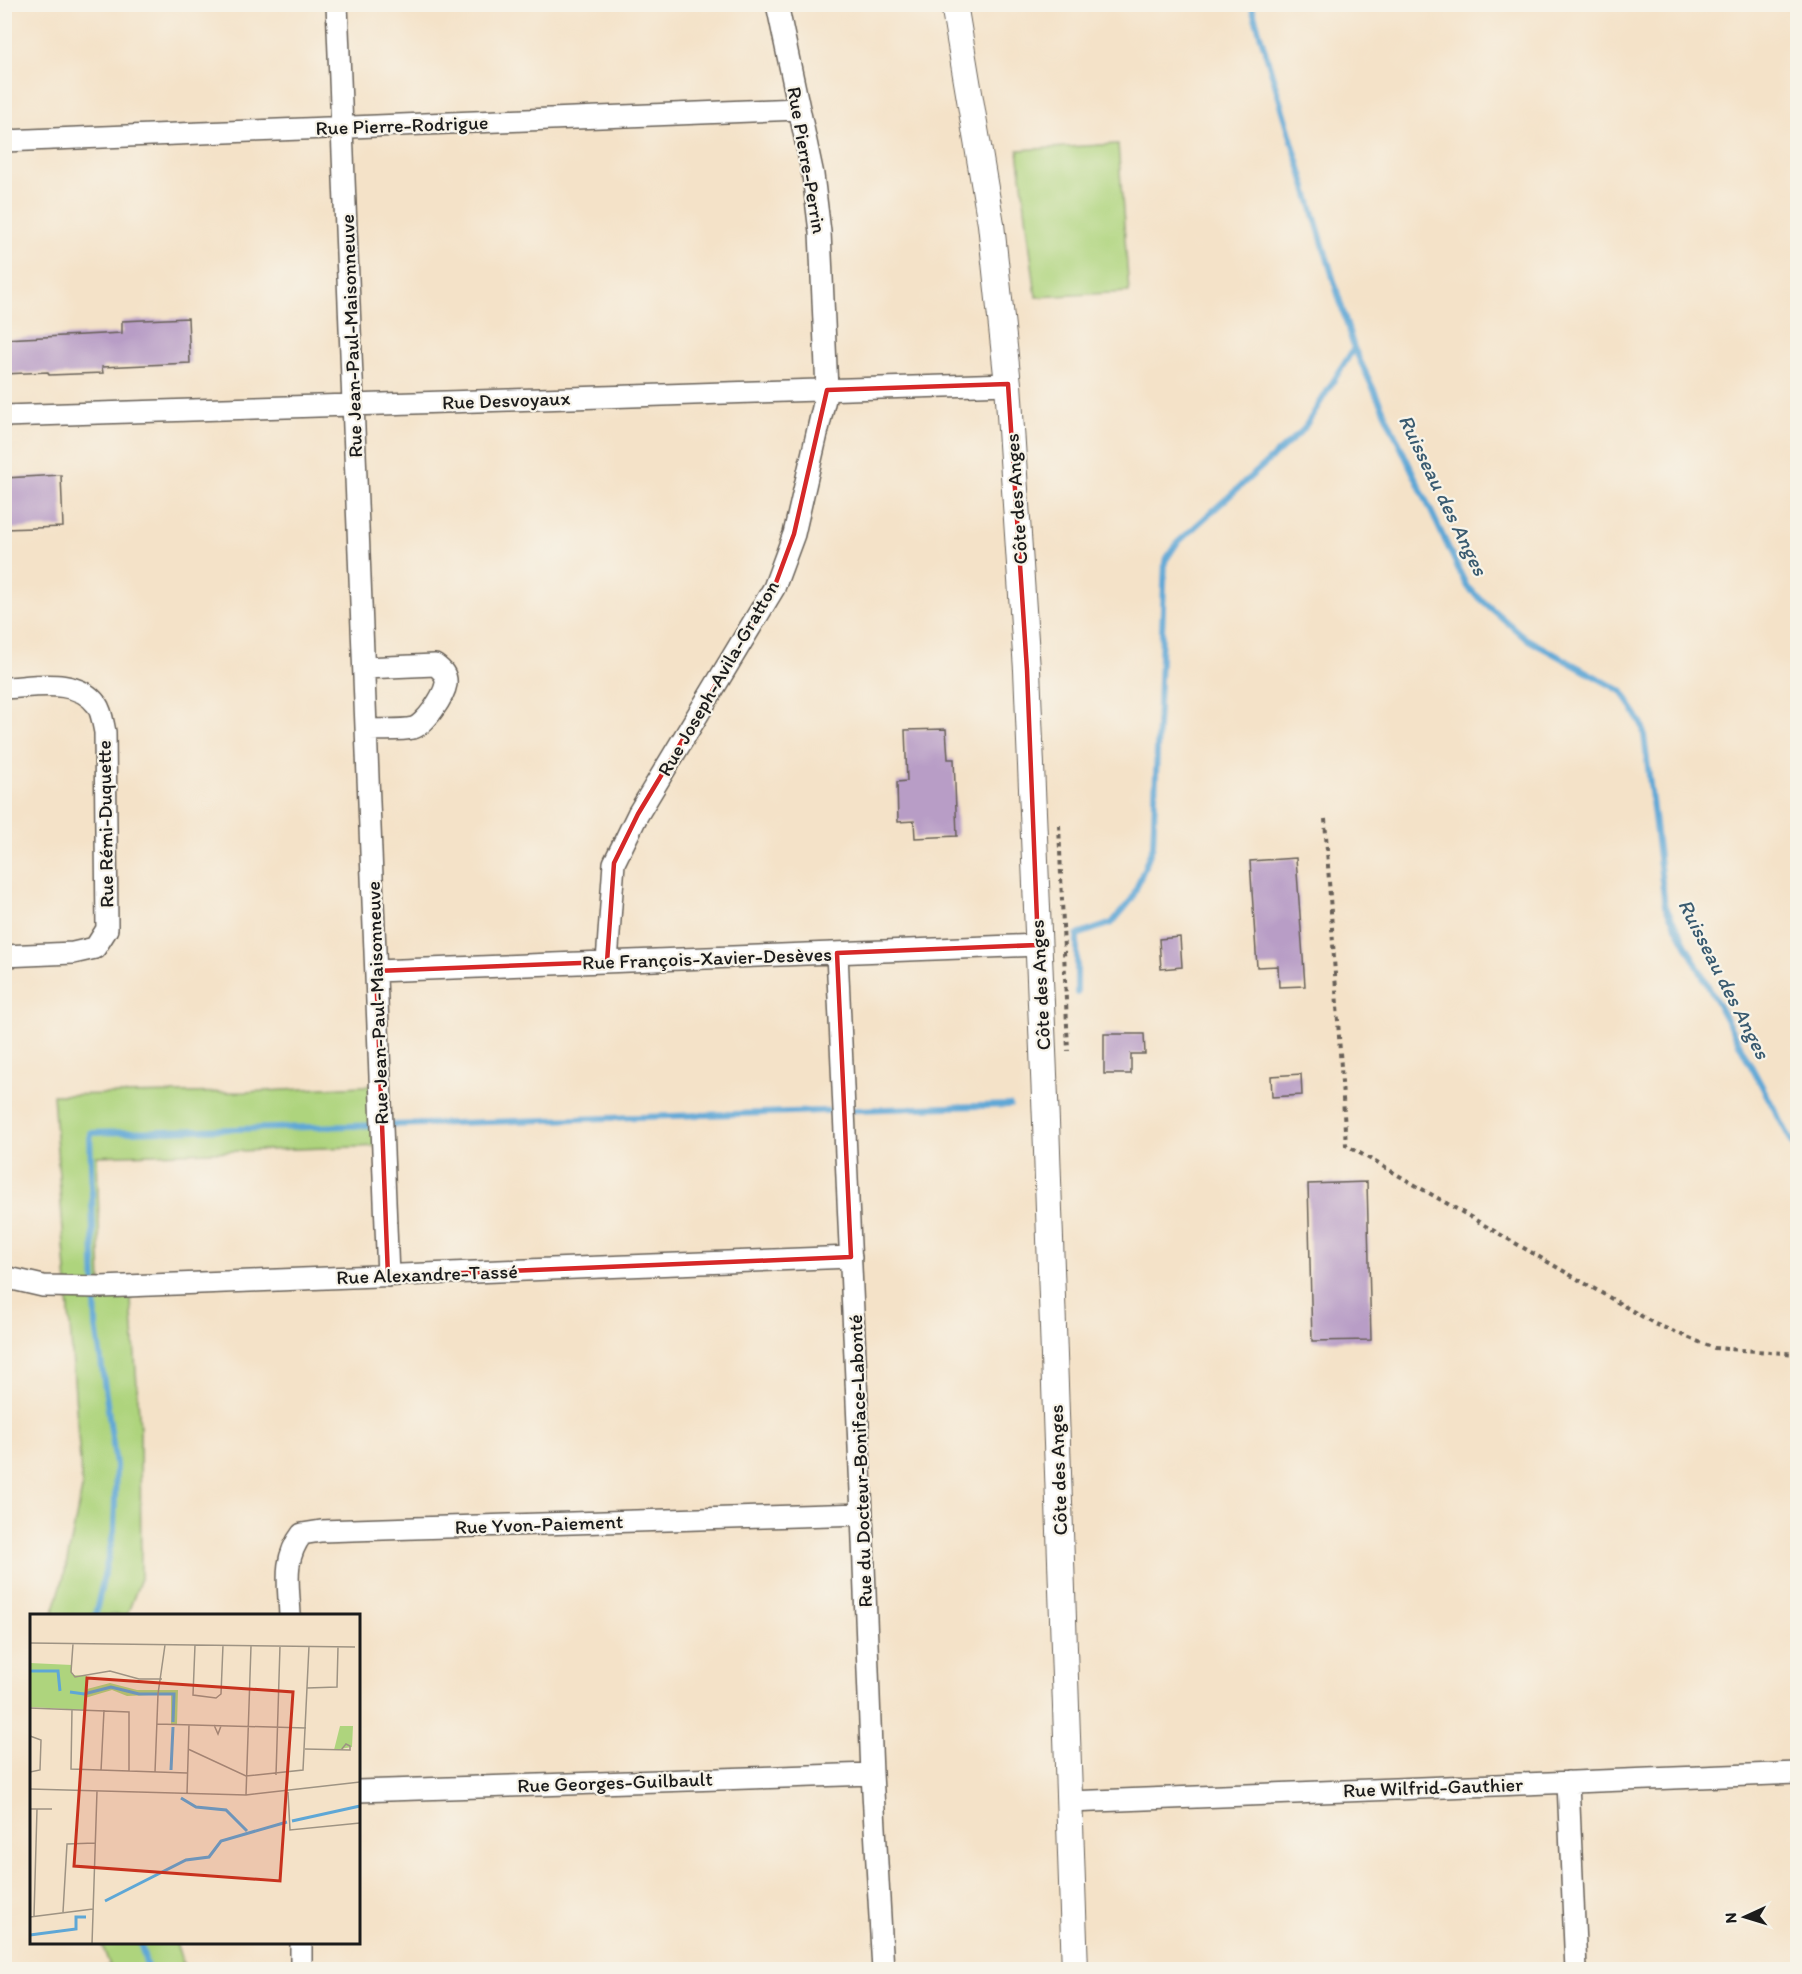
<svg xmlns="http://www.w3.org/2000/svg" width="1802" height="1974" font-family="Itim,sans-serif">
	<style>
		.green { fill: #aed47d; stroke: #65784c; stroke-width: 1.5 }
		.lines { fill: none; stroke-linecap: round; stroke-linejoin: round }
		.stream { stroke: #5ea7d6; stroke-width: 6 }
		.building { fill: #b89dc6 }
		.minor-casing { stroke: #686158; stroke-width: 24 }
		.tertiary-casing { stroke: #686158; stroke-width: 28 }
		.path { stroke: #686158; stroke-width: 4; stroke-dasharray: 4.5 4.5; stroke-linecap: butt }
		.minor { stroke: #fff; stroke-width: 21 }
		.tertiary { stroke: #fff; stroke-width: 26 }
		.marked { fill: none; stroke: #d62828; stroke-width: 4.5; stroke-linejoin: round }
		.labels { text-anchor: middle; stroke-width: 4.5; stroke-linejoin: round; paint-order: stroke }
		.street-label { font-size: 20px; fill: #1c1c1c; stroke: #f7f3e8 }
		.water-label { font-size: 21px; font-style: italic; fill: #3a5b70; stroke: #f7f3e8 }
		.inset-river { fill: none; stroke: #5ea7d6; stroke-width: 3 }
		.inset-road { fill: none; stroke: #9e9383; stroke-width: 1.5 }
		.view { fill: #c8321e; fill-opacity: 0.15; stroke: #c8321e; stroke-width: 3 }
		.inset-edge { fill: none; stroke: #1c1c1c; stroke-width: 3 }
	</style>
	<rect width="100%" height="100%" fill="#f7f3e8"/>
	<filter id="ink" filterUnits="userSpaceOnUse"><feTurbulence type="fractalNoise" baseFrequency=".0167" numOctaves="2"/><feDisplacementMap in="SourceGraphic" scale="12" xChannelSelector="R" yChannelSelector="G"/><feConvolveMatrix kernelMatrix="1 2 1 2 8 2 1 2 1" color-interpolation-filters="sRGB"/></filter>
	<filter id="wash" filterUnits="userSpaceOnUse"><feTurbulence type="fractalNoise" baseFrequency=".008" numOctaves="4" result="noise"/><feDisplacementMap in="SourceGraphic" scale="24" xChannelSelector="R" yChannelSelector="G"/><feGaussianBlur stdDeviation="1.35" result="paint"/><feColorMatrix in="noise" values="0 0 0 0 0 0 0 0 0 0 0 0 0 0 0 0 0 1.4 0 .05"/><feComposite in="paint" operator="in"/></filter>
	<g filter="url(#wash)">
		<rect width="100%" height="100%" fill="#f4e2c8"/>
		<path class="green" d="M1118,144L1129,292L1036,297L1018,150Z
			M381,1085L383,1146L97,1156L101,1287L130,1286L140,1428L141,1578L127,1615L52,1616L64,1576L82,1489L53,1095L245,1092Z
			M101,1942L176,1943L185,1969H76L110,1966Z"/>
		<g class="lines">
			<path class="stream" d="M1251,4L1354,348L1467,587L1525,638L1623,692L1643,727L1665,906L1798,1153
				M1077,993V935L1112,923L1132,899L1153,846L1165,561L1177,543L1303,430L1354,348
				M95,1616L114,1531L116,1465L96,1326L90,1133L424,1124L1010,1105
				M140,1942L148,1970"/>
		</g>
		<g id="blocks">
			<path class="building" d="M188,318L190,363L102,367L103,373L49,375L48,372L4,374V339L122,333V321Z
				M61,475L63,527L4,529V478Z
				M946,729L948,759H954L957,836L915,838L914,821L898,822L897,782L907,781L905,730Z
				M1296,858L1305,986L1279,987L1278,966L1257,967L1250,861Z
				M1180,937L1182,967L1161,969L1159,939Z
				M1104,1034H1144L1145,1054H1131V1074H1104Z
				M1301,1074L1302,1095L1272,1097L1271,1076Z
				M1367,1182L1371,1340L1312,1341L1308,1184Z"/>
		</g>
	</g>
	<g filter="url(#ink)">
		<use href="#blocks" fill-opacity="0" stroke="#686158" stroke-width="1.5"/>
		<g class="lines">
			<g class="minor-casing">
				<path id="minor" d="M337,4L388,1276
					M4,141L799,109
					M4,416L1008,384
					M364,668L435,665C442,670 447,675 446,684C444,696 425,725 413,728C399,731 381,729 367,730
					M4,688C34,687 77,677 97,705C102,712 103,724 105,732L107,929L95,948L73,953L4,956
					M837,953L862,1514L872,1774L883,1970
					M607,962L614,863L638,814L774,588L794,534L827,390L820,232L813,175L777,4
					M376,971L1038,945
					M4,1277L43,1286L101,1287L851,1257
					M290,1616C289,1585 282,1560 302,1534L321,1531L862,1514
					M1568,1782L1576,1970
					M358,1791L872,1774
					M1069,1802L1798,1773
					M301,1942V1970"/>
			</g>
			<g class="tertiary-casing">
				<path id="tertiary" d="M954,4L991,224L1008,384L1027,670L1046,1122L1075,1970"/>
			</g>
			<path class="path" d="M1325,819L1346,1145L1655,1324L1714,1348L1798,1354
				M1059,825L1068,1051"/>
			<use href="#minor" class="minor"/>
			<use href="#tertiary" class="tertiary"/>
		</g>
	</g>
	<path class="marked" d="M1008,384L1027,670L1038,945L837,953L851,1257L388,1276L376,971L607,962L614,863L638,814L774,588L794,534L827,390Z"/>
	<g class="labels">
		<g class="street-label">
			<text transform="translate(402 125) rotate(-2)" y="7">Rue Pierre-Rodrigue</text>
			<text transform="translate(807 160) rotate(80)" y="7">Rue Pierre-Perrin</text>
			<text transform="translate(351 336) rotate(-92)" y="7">Rue Jean-Paul-Maisonneuve</text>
			<text transform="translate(506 400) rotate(-2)" y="7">Rue Desvoyaux</text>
			<text transform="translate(1016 499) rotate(-94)" y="7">Côte des Anges</text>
			<text transform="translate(718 678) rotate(-60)" y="7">Rue Joseph-Avila-Gratton</text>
			<text transform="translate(105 824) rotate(-91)" y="7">Rue Rémi-Duquette</text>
			<text transform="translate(707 958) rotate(-2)" y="7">Rue François-Xavier-Desèves</text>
			<text transform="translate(1040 985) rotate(-93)" y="7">Côte des Anges</text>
			<text transform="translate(377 1003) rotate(-92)" y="7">Rue Jean-Paul-Maisonneuve</text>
			<text transform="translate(427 1274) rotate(-2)" y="7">Rue Alexandre-Tassé</text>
			<text transform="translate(860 1461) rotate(-92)" y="7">Rue du Docteur-Boniface-Labonté</text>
			<text transform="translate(1058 1470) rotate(-92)" y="7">Côte des Anges</text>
			<text transform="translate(539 1524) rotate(-2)" y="7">Rue Yvon-Paiement</text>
			<text transform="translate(615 1782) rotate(-2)" y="7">Rue Georges-Guilbault</text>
			<text transform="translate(1433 1787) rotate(-2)" y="7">Rue Wilfrid-Gauthier</text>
		</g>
		<g class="water-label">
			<text transform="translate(1443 495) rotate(64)" y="7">Ruisseau des Anges</text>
			<text transform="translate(1724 979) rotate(63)" y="7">Ruisseau des Anges</text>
		</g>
	</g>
	<g transform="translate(30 1614)">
		<rect width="330" height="330" fill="#f4e2c8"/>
		<path d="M0,49L42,51V61L57,62V75L80,69L107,76H148L147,110H141V80L97,82L82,76L55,84V96L0,93ZM310,112H323L322,133L304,136Z" fill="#aed47d"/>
		<path class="inset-river" d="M0,57H28L30,77M40,78L54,80L81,73L109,80H144L143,108M141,156L143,113M151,184L166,193L196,196L217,217M262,207L330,192M75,287L156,246L179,243L191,227L257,208M0,321L46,315V303H56"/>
		<path class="inset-road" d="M0,29L325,33M43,30L41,58L45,63L80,57L109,65H132M165,31L163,81L186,84L191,80L193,31M277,74L307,73L308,33M0,94L99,98V157M42,95L41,155L157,159M127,110L276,114M184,111L188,120L191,112M0,122L11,126L10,156L0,158M158,135L216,162L273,156L279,32M275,135L320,136V132L316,130L311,136M71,157L74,96M125,158L128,80L135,31M246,161L250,32M0,175L216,181L330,168M258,178L260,216L330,209M157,180L159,111M216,181L221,32M0,195H22M33,298L37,230L65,229M4,302L7,195M0,303L63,295M62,330L67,177"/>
		<path class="view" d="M57,64L263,78L250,267L44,252Z"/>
		<rect width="330" height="330" class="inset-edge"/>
	</g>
	<rect width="1802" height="1974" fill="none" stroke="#f7f3e8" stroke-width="24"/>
	<g transform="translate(1745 1917) rotate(266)" stroke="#f7f3e8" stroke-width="4.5" paint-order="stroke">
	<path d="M0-4.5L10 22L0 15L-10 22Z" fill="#1c1c1c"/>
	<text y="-9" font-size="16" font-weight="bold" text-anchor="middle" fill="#1c1c1c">N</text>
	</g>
</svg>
